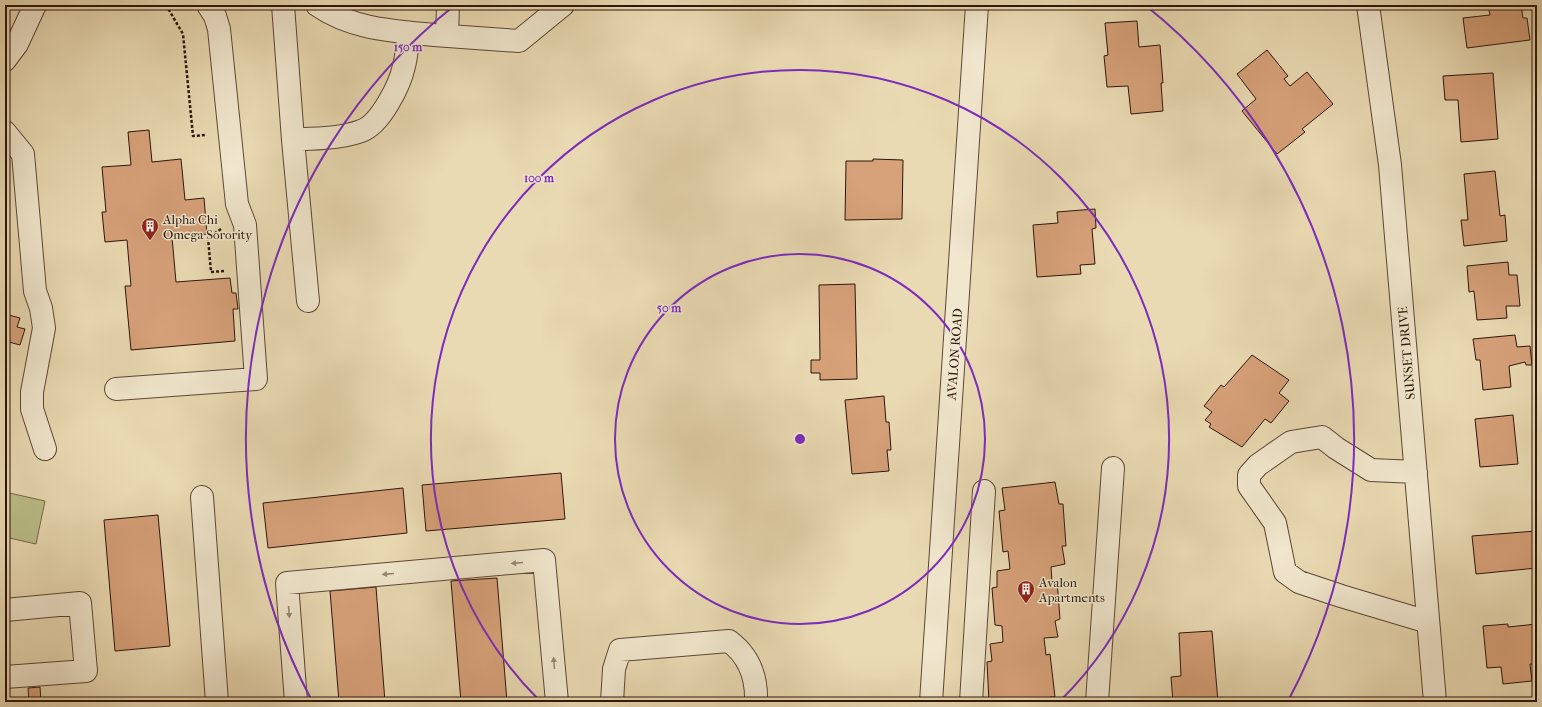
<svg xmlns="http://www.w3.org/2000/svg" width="1542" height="707" font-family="'IM FELL French Canon',serif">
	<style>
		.green { fill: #bbbe89; stroke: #746a4a }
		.building { fill: #d7a17a; stroke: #2c150b }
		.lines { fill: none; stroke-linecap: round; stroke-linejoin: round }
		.minor-casing { stroke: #5c4635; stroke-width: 24 }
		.path { stroke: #2c150b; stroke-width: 2.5; stroke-dasharray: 3 2; stroke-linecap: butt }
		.minor { stroke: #f1e7ce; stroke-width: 22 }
		.oneway { fill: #988876 }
		.ring { fill: none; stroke: #7b2cbf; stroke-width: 2 }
		.labels { text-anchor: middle; stroke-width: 3; stroke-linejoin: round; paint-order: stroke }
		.poi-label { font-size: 13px; fill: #2c150b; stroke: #f1e7ce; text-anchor: start }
		.street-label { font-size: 13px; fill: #2c150b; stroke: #f1e7ce }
		.centre { fill: #7b2cbf; stroke: #f1e7ce; stroke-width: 2 }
		.ring-label { font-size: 12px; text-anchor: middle; font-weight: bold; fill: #7b2cbf; stroke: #f1e7ce; stroke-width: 3; stroke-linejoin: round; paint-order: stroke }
	</style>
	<rect width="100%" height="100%" fill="#eadab3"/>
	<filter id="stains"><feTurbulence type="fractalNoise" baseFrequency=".005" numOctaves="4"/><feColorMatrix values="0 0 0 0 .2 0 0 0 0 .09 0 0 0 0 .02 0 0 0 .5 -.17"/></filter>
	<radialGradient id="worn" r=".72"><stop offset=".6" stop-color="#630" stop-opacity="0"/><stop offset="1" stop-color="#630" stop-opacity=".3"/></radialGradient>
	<path class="green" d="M5,492L45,501L36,544L5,537Z"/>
	<path class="building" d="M1488,5H1521L1523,18H1527L1530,40L1467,48L1463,18L1490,15Z
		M1137,21L1139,47L1160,45L1163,83H1161L1163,111L1131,114L1128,86L1107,87L1104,56L1108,55L1105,23Z
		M1267,50L1288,76L1284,79L1290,86L1307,72L1333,104L1302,129L1305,132L1277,154L1242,111L1256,99L1237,74Z
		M1493,73L1498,139L1461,142L1458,100H1445L1443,76Z
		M149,130L152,162L181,159L185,200L204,198L207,234L172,237L176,282L230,278L232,293H236L238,309H233L235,341L131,350L125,286H131L127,240L105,242L102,212H106L102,167L131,165L128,132Z
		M873,159L903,160L902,219L845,220L846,161H873Z
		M1495,171L1500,216L1505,215L1507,241L1464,246L1461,220H1468L1464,174Z
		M1095,209L1096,228L1092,229L1095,264L1080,265L1081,274L1037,277L1033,225L1058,223L1057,212Z
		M1508,262L1509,275H1517L1520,306H1506L1507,318L1477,320L1474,291L1469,292L1467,266Z
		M855,284L857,379L820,380V373H811V360H820L819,285Z
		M5,314L20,318L17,327L25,329L20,345L9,342L6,357Z
		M1515,335L1517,347L1530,346L1532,365H1526L1525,362L1509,366L1511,387L1483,390L1480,360H1476L1473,339Z
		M1252,355L1289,380L1279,393L1289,401L1271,423L1265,419L1242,447L1209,427L1211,424L1205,420L1212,412L1204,406L1221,385L1224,387Z
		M884,396L886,422H889L891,450H887L889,471L852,474L845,400Z
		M1513,415L1518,464L1480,467L1475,419Z
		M561,473L565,519L426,531L422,485Z
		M1055,482L1059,504H1063L1066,546H1062L1065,564L1051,567L1052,582L1057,581L1060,619L1055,621L1058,637L1044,638L1046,655L1050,654L1055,697H1050V702H989L987,662L992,661L990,644L1003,642L1002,626L995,625L992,588L997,587V571L1010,569L1008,551L1003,552L999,511L1005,510L1002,488Z
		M403,488L407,533L268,548L263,503Z
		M158,515L170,646L115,651L104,520Z
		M1536,531L1537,568L1476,574L1472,536Z
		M497,578L507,702H461L451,581Z
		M376,587L385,702H339L330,591Z
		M1508,624V627L1537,624V664H1530L1532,681L1503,684L1501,667L1487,668L1483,626Z
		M1212,631L1218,702H1173L1171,677L1181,676L1179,633Z
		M40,687L41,702H29L28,688Z"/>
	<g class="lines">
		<g class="minor-casing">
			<path id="minor" d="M283,5L293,140L308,301
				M317,5C351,29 393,31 434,35C462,37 490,39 519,41L563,5
				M1368,5L1390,165L1435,702
				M447,36L448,5
				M5,60L17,44L35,5
				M5,132L23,154L35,291L41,308L44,328L32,392V409L45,449
				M293,140C315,138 340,139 361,131C380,125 400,85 404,66C407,55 407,44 409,33
				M116,389L256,379L245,225L237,204L219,29L215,16L208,5
				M1416,472L1371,470L1336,448L1322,437L1291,442L1258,465L1249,475V486L1275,523L1285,572L1299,582L1341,596L1428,622
				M202,497L217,702
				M5,610L80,603L86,671L5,677
				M296,702L287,583L544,560L557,702
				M612,702L614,669L620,650L729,641C749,656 757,677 756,702
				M931,702L977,5
				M971,702L984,491
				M1097,702L1113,468"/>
		</g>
		<path class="path" d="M166,5L183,34L193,136L206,135
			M221,229L208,238L211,272L224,271"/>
		<use href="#minor" class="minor"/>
	</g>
	<defs><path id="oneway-solid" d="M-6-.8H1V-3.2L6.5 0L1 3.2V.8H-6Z"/></defs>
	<g class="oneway">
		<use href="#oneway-solid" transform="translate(517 563) rotate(175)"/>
		<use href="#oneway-solid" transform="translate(388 574) rotate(175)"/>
		<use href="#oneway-solid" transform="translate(289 612) rotate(86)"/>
		<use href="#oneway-solid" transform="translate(554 663) rotate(-95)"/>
	</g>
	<g class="ring">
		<circle cx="800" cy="439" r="185"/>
		<path d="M539 700A369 369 0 1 1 1061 700"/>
		<path d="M311 699A554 554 0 0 1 455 5M1145 5A554 554 0 0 1 1289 699"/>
	</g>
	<defs>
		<g id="building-pin" transform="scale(0.9)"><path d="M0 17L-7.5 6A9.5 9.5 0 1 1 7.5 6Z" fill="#8f2418" stroke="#f1e7ce"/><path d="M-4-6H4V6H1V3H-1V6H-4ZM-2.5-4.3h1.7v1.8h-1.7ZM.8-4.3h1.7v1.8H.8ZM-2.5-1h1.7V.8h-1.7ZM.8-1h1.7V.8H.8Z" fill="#fff"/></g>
	</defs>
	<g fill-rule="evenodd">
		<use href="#building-pin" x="150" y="226"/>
		<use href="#building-pin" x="1026" y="589"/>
	</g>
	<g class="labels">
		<g class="poi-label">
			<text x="163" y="224">Alpha Chi<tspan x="163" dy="15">Omega Sorority</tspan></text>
			<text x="1039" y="587">Avalon<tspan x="1039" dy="15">Apartments</tspan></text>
		</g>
		<g class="street-label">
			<text transform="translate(1406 353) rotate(-95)" y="5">SUNSET DRIVE</text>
			<text transform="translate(954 354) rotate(-86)" y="5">AVALON ROAD</text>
		</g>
	</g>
	<circle cx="800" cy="439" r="6" class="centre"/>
	<g class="ring-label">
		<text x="408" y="51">150 m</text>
		<text x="539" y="182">100 m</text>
		<text x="669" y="312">50 m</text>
	</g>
	<rect width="1542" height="707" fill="none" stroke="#eadab3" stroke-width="20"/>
	<rect x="6" y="6" width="1530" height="695" fill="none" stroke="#2c150b" stroke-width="2"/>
	<rect x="10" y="10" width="1522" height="687" fill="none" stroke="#2c150b"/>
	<rect width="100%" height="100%" filter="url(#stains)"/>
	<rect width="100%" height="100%" fill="url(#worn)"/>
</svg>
